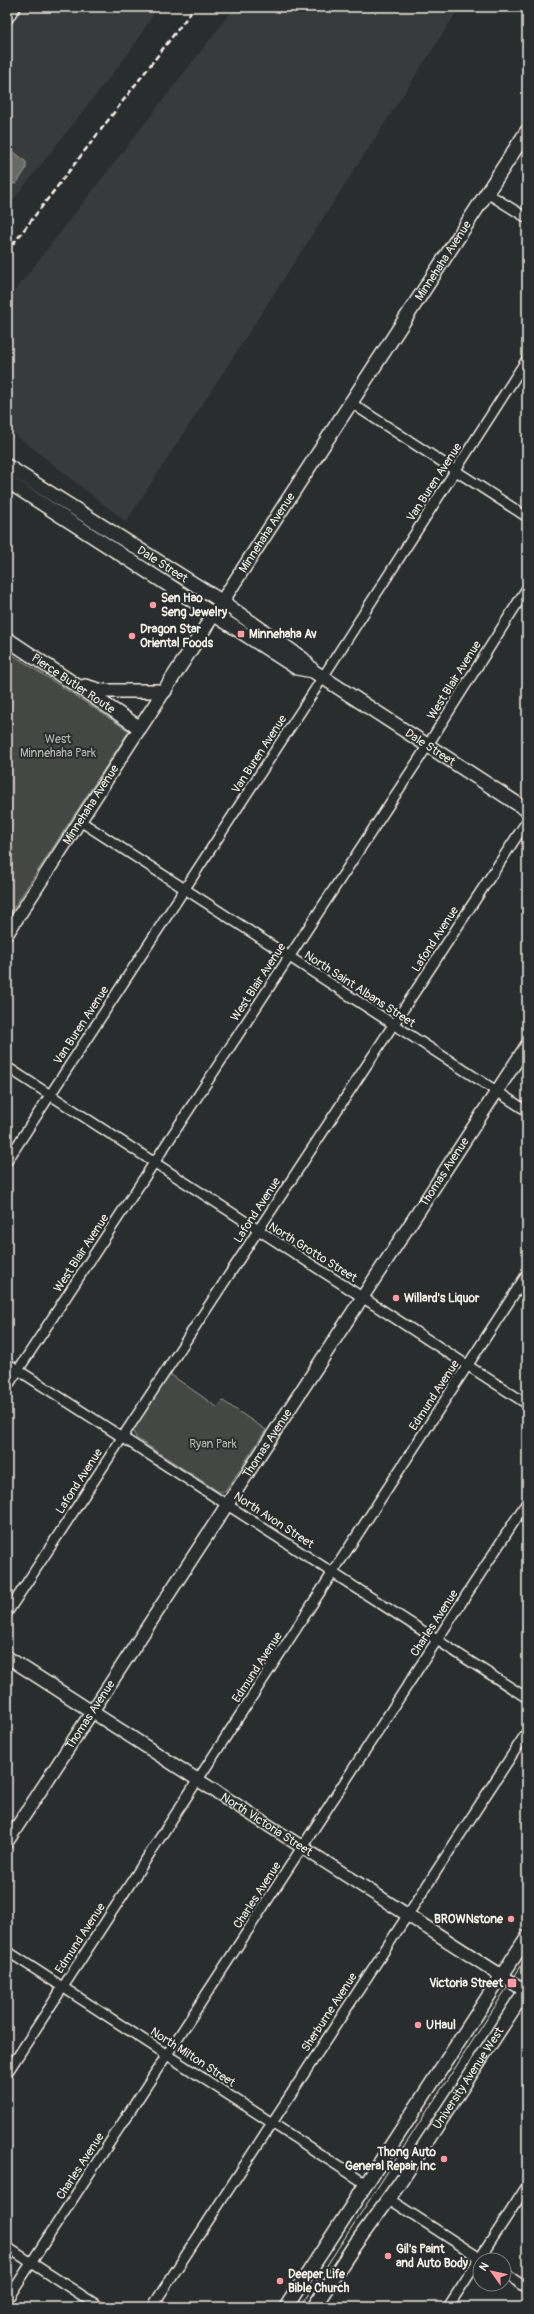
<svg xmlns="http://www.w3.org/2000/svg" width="534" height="2314" font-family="Pangolin,sans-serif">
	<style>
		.built { fill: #373a3a }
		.green { fill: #444645; stroke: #9c9c96 }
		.water { fill: #676866; stroke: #9f9f9a }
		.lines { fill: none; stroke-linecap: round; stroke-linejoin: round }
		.minor-casing { stroke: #f4f1e8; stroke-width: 12 }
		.tertiary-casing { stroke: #f4f1e8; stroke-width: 15 }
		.secondary-casing { stroke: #f4f1e8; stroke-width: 16 }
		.minor { stroke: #2a2d2e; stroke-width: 9 }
		.tertiary { stroke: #2a2d2e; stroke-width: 12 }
		.secondary { stroke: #2a2d2e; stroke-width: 13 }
		.tram { stroke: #f4f1e8; stroke-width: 1 }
		.rail { stroke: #f4f1e8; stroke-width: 2.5; stroke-dasharray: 6 3; stroke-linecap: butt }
		.poi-dot { fill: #ff9aa2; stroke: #2a2d2e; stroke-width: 1.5 }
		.labels { text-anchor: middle; stroke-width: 4; stroke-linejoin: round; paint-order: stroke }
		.street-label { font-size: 12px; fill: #f4f1e8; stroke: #2a2d2e }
		.poi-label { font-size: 12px; font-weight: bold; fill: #f4f1e8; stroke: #2a2d2e; text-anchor: start }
		.park-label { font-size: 12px; fill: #b6b5af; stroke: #2a2d2e }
	</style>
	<rect width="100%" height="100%" fill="#2a2d2e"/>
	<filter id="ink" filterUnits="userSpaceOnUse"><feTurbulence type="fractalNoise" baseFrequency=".025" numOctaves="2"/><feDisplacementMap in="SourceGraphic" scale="8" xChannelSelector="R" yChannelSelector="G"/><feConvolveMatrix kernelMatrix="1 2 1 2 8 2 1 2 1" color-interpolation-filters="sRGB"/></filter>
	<g filter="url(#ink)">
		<path class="built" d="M7,7H158L131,50L7,208Z
			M235,7H460L126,522L7,428V301Z"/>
		<path class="green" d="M7,651L129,731L7,918Z
			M170,1374L217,1407L223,1401L266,1430L225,1492H219L136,1438L133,1430Z"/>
		<path class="water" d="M7,146L26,162V169L16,184L7,182Z"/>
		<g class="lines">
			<g class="minor-casing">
				<path id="minor" d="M7,20L16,7
					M487,193L527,218
					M351,403L527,517
					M80,821L527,1111
					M7,1067L527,1404
					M7,1161L314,691L527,359
					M7,1363L527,1698
					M7,1387L419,759L527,588
					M7,1613L527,821
					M7,1951L366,2184
					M7,2073L527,1274
					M389,2199L483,2260
					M7,2247L100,2307
					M504,2273L527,2288
					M7,2300L527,1502
					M152,2307L527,1732
					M448,2307L527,2186"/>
			</g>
			<g class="tertiary-casing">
				<g id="tertiary">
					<path id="s1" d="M7,934L140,728"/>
					<path id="s2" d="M7,1657L527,1992"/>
					<path id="s3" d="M7,1842L527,1045"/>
				</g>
			</g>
			<g class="secondary-casing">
				<g id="secondary">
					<path id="s4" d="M7,466L221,601L303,659L313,671L527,810"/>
					<path d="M7,481L297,668L313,671"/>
					<path id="s5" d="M7,639L140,728L527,131"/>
					<path d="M85,686L102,691H165"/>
					<path d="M286,2307L527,1937"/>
					<path id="s6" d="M314,2307L354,2246L399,2184L527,1988"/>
				</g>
			</g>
			<use href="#minor" class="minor"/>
			<use href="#tertiary" class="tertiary"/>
			<use href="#secondary" class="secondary"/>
			<path class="tram" d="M300,2307L527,1957"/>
			<path class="rail" d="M7,252L195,7"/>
		</g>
	</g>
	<g class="poi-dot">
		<circle cx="153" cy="605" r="4"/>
		<rect x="237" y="630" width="8" height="8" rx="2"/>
		<circle cx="132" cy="636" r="4"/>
		<circle cx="396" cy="1298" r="4"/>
		<circle cx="511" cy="1919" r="4"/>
		<rect x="507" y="1978" width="10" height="10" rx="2"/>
		<circle cx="418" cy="2025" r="4"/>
		<circle cx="444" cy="2159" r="4"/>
		<circle cx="388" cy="2256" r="4"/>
		<circle cx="280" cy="2281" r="4"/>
	</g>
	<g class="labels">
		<g class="street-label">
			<text dy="4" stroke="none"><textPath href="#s5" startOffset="717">Minnehaha Avenue</textPath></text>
			<text transform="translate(434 482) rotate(-57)" y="4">Van Buren Avenue</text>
			<text dy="4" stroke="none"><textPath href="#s5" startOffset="393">Minnehaha Avenue</textPath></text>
			<text dy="4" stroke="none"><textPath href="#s4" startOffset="184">Dale Street</textPath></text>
			<text transform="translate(454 680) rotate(-58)" y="4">West Blair Avenue</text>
			<text dy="4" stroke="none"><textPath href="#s5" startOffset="80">Pierce Butler Route</textPath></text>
			<text dy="4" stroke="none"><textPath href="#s4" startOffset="509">Dale Street</textPath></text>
			<text transform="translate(259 754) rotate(-57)" y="4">Van Buren Avenue</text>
			<text dy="4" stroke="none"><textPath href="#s1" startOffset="154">Minnehaha Avenue</textPath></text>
			<text transform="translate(435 939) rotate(-57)" y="4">Lafond Avenue</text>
			<text transform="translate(258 982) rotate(-57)" y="4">West Blair Avenue</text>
			<text transform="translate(360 989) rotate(33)" y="4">North Saint Albans Street</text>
			<text transform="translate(81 1025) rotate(-57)" y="4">Van Buren Avenue</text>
			<text dy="4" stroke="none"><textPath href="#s3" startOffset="800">Thomas Avenue</textPath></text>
			<text transform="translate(257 1210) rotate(-57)" y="4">Lafond Avenue</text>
			<text transform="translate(313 1252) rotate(32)" y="4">North Grotto Street</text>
			<text transform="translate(81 1253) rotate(-57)" y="4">West Blair Avenue</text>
			<text transform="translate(434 1395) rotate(-57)" y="4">Edmund Avenue</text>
			<text dy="4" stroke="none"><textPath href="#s3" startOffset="476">Thomas Avenue</textPath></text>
			<text transform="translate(79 1481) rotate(-57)" y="4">Lafond Avenue</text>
			<text transform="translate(274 1520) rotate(33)" y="4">North Avon Street</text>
			<text transform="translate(434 1623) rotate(-57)" y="4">Charles Avenue</text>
			<text transform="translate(257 1667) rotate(-57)" y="4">Edmund Avenue</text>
			<text dy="4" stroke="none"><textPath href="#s3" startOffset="152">Thomas Avenue</textPath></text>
			<text dy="4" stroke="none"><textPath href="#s2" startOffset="309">North Victoria Street</textPath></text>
			<text transform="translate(257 1895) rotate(-57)" y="4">Charles Avenue</text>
			<text transform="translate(80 1938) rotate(-57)" y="4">Edmund Avenue</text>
			<text transform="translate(329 2012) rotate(-57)" y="4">Sherburne Avenue</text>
			<text transform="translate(193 2057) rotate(33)" y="4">North Milton Street</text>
			<text dy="4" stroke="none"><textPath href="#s6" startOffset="276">University Avenue West</textPath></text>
			<text transform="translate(80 2166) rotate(-57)" y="4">Charles Avenue</text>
		</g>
		<g class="poi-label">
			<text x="161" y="602">Sen Hao<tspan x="161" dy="14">Seng Jewelry</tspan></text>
			<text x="140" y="633">Dragon Star<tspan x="140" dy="14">Oriental Foods</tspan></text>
			<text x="249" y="638">Minnehaha Av</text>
			<text x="404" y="1302">Willard's Liquor</text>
			<text x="503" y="1923" text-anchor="end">BROWNstone</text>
			<text x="503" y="1987" text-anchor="end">Victoria Street</text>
			<text x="426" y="2029">UHaul</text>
			<text x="436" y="2156" text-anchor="end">Thong Auto<tspan x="436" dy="14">General Repair Inc</tspan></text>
			<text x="396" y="2253">Gil's Paint<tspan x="396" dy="14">and Auto Body</tspan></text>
			<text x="288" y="2278">Deeper Life<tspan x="288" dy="14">Bible Church</tspan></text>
		</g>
		<g class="park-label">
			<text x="58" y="743">West<tspan x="58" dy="14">Minnehaha Park</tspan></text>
			<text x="213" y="1448">Ryan Park</text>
		</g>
	</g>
	<rect width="534" height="2314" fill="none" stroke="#2a2d2e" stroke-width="24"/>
	<rect x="12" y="12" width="510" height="2290" fill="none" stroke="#f4f1e8" stroke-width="1.5" filter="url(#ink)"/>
	<g transform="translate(492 2272) rotate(303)"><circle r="19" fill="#2a2d2e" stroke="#7b7b78"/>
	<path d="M0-3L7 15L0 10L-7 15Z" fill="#ff9aa2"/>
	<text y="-6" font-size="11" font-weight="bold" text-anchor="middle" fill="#f4f1e8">N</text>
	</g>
</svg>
